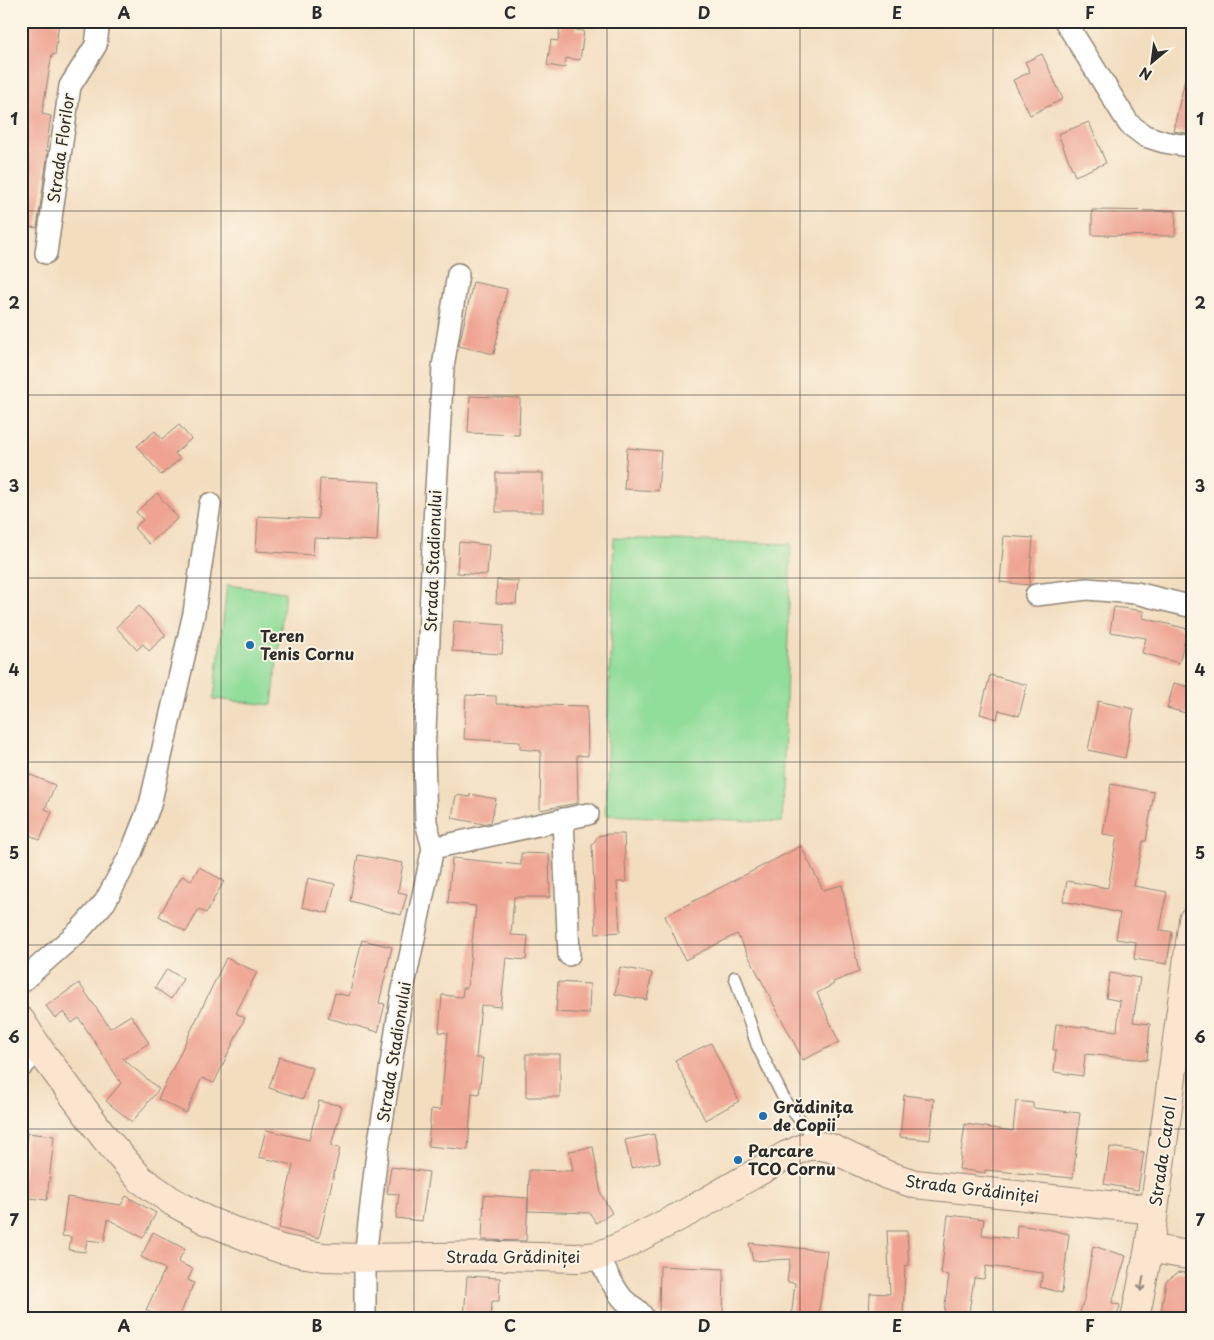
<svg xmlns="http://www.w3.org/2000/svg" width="1214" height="1340" font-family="'Playpen Sans',sans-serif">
	<rect width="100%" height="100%" fill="#fcf5e5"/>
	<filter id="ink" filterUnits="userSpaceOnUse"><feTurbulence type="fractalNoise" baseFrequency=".02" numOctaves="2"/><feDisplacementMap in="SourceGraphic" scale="10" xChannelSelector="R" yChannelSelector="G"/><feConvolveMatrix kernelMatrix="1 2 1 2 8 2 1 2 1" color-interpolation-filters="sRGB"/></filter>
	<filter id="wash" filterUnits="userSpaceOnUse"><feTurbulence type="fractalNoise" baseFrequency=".0096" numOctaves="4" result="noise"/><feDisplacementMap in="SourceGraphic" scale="20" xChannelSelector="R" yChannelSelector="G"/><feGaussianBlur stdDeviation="1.12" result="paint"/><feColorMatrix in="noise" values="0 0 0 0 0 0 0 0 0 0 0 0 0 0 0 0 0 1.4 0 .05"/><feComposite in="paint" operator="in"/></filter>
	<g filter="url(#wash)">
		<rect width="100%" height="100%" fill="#f3ddbf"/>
		<!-- green -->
		<g fill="#91dd9a" stroke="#5e8462">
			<polygon points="614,538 791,544 782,822 605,815"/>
			<polygon points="227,585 285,592 272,705 214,699"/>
		</g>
		<g id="blocks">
			<!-- building -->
			<g fill="#efa493">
				<polygon points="24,21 59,21 55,55 52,54 42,114 51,116 46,151 48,151 37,228 21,226 21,40"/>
				<polygon points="561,21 577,21 576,30 584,31 580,60 566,58 565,68 547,65 551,40 558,41"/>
				<polygon points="1042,54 1063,99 1030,115 1013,80 1030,72 1025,62"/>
				<polygon points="1186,76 1193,77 1193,134 1173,131"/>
				<polygon points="1089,122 1106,163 1075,176 1058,134"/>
				<polygon points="1092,210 1176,211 1175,236 1092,235"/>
				<polygon points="473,282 507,289 494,354 459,346"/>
				<polygon points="470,396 520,398 519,435 468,433"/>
				<polygon points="179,425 191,439 175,453 180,459 161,475 137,446 155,431 162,439"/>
				<polygon points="627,448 661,451 658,491 624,489"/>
				<rect x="496" y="473" width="47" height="39"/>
				<polygon points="320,479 380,482 377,541 314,538 313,555 256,551 258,516 318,519"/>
				<polygon points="157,493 178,518 149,544 134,528 143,520 136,512"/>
				<polygon points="1004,536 1033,538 1029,585 1000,582"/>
				<polygon points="459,542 489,545 487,575 457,573"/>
				<polygon points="497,580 518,581 516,604 496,603"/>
				<polygon points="139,606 166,635 149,651 143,644 137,650 116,627"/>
				<polygon points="1114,607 1144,611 1143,618 1188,629 1179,663 1142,653 1146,638 1110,632"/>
				<polygon points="454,621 504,625 502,654 452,651"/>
				<polygon points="990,675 1027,685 1019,716 999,710 997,719 980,714"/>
				<polygon points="1174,683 1193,688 1193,715 1167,708"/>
				<polygon points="466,695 496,696 496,704 587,706 588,756 577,755 578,803 540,810 541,751 520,749 520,742 464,739"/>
				<polygon points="1098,701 1134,709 1125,758 1088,750"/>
				<polygon points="21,771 55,785 45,809 52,812 40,840 21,831"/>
				<polygon points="1111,784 1154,792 1146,841 1143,841 1134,886 1167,892 1160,930 1172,932 1167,964 1134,959 1136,942 1116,939 1120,913 1063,901 1067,881 1108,888 1117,836 1103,834"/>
				<polygon points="470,794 496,799 491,822 483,824 452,818 456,795 470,797"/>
				<polygon points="608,834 624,834 626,882 617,882 620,932 596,934 592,845 598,836"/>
				<polygon points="801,846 823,890 842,885 859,972 833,982 834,984 817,993 839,1042 803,1060 737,934 685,960 665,916"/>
				<polygon points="521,853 549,854 550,897 514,897 511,935 528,936 526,960 506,958 501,1007 481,1005 476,1058 483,1058 479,1094 472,1093 468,1150 428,1146 431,1109 440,1110 448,1033 439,1032 442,995 462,997 463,988 467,988 476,906 448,903 452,858 521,865"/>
				<polygon points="358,855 403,863 398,892 407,894 401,915 350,901"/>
				<polygon points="199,867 224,881 206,913 199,909 186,932 159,916 182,876 191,881"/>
				<polygon points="308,878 335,884 328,913 302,907"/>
				<polygon points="362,940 392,947 379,1003 385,1004 378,1032 328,1018 335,993 349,996"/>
				<polygon points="226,958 257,972 236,1013 245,1018 214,1083 202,1078 186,1113 158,1099"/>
				<polygon points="620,967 652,973 647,1000 615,994"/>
				<polygon points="167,969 183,979 171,999 155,988"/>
				<polygon points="1110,973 1140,978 1133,1022 1150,1024 1147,1060 1085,1054 1083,1076 1054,1072 1056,1050 1053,1050 1056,1024 1117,1031 1120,1001 1106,998"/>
				<polygon points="558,982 590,984 589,1014 556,1012"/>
				<polygon points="79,983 110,1028 131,1015 149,1043 123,1059 159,1089 132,1122 106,1101 121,1083 79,1018 72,1023 64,1012 55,1018 46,1006"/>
				<polygon points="711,1043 739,1101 705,1120 675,1060"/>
				<rect x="526" y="1054" width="34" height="43"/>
				<polygon points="279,1057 313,1068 303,1099 269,1088"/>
				<polygon points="904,1095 934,1099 930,1140 900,1137"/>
				<polygon points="319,1101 342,1106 331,1146 340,1148 319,1238 279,1228 293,1165 259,1157 266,1130 309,1140"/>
				<polygon points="1016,1101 1033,1103 1033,1108 1080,1113 1073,1178 985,1170 985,1173 959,1169 965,1124 1013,1131"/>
				<polygon points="27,1133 54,1136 47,1200 21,1197"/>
				<polygon points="654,1134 660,1162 631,1168 625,1140"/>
				<polygon points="593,1147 601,1194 612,1213 596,1223 590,1213 528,1211 529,1170 573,1171 569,1151"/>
				<polygon points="1110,1147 1144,1152 1138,1190 1104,1184"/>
				<polygon points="391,1167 429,1172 422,1221 396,1218 399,1194 387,1193"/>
				<polygon points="484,1195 528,1198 526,1241 482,1240"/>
				<polygon points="126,1196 156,1213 143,1238 108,1219 104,1242 87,1240 85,1252 69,1250 71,1237 62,1236 67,1197 121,1205"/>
				<polygon points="948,1215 984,1219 982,1235 1016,1239 1017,1225 1047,1229 1069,1234 1062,1293 1040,1287 1043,1273 986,1266 984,1279 974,1278 968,1319 943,1319 949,1275 941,1274"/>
				<polygon points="887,1231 907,1231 909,1265 905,1266 903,1319 869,1319 870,1293 890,1294"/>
				<polygon points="153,1232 185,1249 178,1262 193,1269 188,1280 194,1283 178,1319 164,1319 146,1310 165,1269 141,1257"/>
				<polygon points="749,1243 827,1251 818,1319 791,1319 795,1283 787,1282 790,1259 753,1261"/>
				<polygon points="1093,1246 1126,1256 1112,1303 1120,1305 1116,1319 1078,1319 1084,1299"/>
				<polygon points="660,1266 724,1269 723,1319 699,1319 699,1315 659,1313"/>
				<polygon points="1179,1272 1193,1274 1193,1317 1161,1312 1166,1281"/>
				<polygon points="467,1276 500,1278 499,1301 492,1301 491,1319 464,1319"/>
			</g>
		</g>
	</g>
	<g filter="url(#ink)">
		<use href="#blocks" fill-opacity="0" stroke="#8f8475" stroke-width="1"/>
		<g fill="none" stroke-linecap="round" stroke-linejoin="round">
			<defs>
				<polyline id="lane" points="735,977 757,1045 786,1103 819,1143"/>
				<g id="street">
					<polyline points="1065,21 1129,124 1145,136 1164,142 1193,147"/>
					<polyline points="46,253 70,86 96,45 99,21"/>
					<polyline points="1036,595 1087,589 1136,593 1193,607"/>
					<polyline points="563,819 569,955"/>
					<polyline points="433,848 588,814"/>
					<polyline points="21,982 78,932 105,902 131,853 150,805 194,613 210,504"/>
					<polyline points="21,1067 39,1049"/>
					<path d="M598 1256C606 1271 613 1288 624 1300 632 1308 639 1308 644 1319"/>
					<polyline points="365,1319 365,1258 376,1161 401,999 433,848 426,822 424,754 434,523 443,367 458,274"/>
				</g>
				<g id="secondary">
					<polyline points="21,1021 39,1049 105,1138 140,1179 173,1202 206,1220 258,1241 281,1249 306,1254 324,1257 365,1258 501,1256 578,1258 598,1256 624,1245 688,1212 787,1155 808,1146 821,1146 831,1148 887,1175 915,1184 1154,1210"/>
					<polyline points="1149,1248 1193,1256"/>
					<polyline points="1135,1319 1149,1248 1193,920"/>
				</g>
			</defs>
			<!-- lane casing -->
			<use href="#lane" stroke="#8f8475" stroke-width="14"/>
			<!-- street casing -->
			<use href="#street" stroke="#8f8475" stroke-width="24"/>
			<!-- secondary casing -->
			<use href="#secondary" stroke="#8f8475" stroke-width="30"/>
			<!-- lane -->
			<use href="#lane" stroke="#fff" stroke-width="11"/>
			<!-- street -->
			<use href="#street" stroke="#fff" stroke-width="21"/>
			<!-- secondary -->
			<use href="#secondary" stroke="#fce5cf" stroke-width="28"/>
		</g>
		<!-- one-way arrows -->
		<defs><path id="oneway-shaft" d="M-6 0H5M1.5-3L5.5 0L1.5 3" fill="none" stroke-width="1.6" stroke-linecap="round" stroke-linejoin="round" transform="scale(1.25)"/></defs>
		<use stroke="#94887d" href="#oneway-shaft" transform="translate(1142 1284) rotate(101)"/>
	</g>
	<!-- grid -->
	<path fill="none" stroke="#2b2b2b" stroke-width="1" stroke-opacity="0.55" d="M221 21V1319M414 21V1319M607 21V1319M800 21V1319M993 21V1319M21 211H1193M21 395H1193M21 578H1193M21 762H1193M21 945H1193M21 1129H1193"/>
	<!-- markers -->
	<g fill="#1f6fb2" stroke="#fcf5e5" stroke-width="2">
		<circle cx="250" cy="645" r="5"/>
		<circle cx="763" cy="1116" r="5"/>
		<circle cx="738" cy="1160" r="5"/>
	</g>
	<g text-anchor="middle" stroke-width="4" stroke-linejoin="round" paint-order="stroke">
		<!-- street labels -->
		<g font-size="16" fill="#2b2b2b" stroke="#fcf5e5">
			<text transform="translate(61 148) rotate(-82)" y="6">Strada Florilor</text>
			<text transform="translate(433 561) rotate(-88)" y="6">Strada Stadionului</text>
			<text transform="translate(394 1052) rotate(-81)" y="6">Strada Stadionului</text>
			<text transform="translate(1163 1151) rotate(-82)" y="6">Strada Carol I</text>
			<text transform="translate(972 1189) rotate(7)" y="6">Strada Grădiniței</text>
			<text x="513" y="1263">Strada Grădiniței</text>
		</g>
		<!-- poi labels -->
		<g font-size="16" font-weight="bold" fill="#2b2b2b" stroke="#fcf5e5" text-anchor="start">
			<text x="260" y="642">Teren<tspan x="260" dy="18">Tenis Cornu</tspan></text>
			<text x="773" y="1113">Grădinița<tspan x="773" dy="18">de Copii</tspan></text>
			<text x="748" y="1157">Parcare<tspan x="748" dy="18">TCO Cornu</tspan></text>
		</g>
	</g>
	<!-- margin -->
	<rect width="1214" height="1340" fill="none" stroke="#fcf5e5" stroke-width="55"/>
	<!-- north arrow -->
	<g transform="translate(1152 62) rotate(209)" stroke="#fcf5e5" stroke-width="4" paint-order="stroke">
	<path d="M0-4L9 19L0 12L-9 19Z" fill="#2b2b2b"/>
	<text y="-8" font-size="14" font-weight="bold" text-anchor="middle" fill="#2b2b2b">N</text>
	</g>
	<rect x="28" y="28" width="1158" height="1284" fill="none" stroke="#2b2b2b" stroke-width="2"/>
	<g font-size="16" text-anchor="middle" font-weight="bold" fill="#2b2b2b">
		<text x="124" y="19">A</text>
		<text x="317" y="19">B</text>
		<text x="510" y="19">C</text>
		<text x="704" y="19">D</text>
		<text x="897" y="19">E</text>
		<text x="1090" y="19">F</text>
		<text x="14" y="125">1</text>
		<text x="1200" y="125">1</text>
		<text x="14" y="309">2</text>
		<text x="1200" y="309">2</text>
		<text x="14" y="492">3</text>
		<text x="1200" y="492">3</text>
		<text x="14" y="676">4</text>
		<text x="1200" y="676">4</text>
		<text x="14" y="859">5</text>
		<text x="1200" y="859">5</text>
		<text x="14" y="1043">6</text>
		<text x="1200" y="1043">6</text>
		<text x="14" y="1226">7</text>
		<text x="1200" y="1226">7</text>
		<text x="124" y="1332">A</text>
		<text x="317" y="1332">B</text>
		<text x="510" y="1332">C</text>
		<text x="704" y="1332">D</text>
		<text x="897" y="1332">E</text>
		<text x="1090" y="1332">F</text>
	</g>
</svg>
